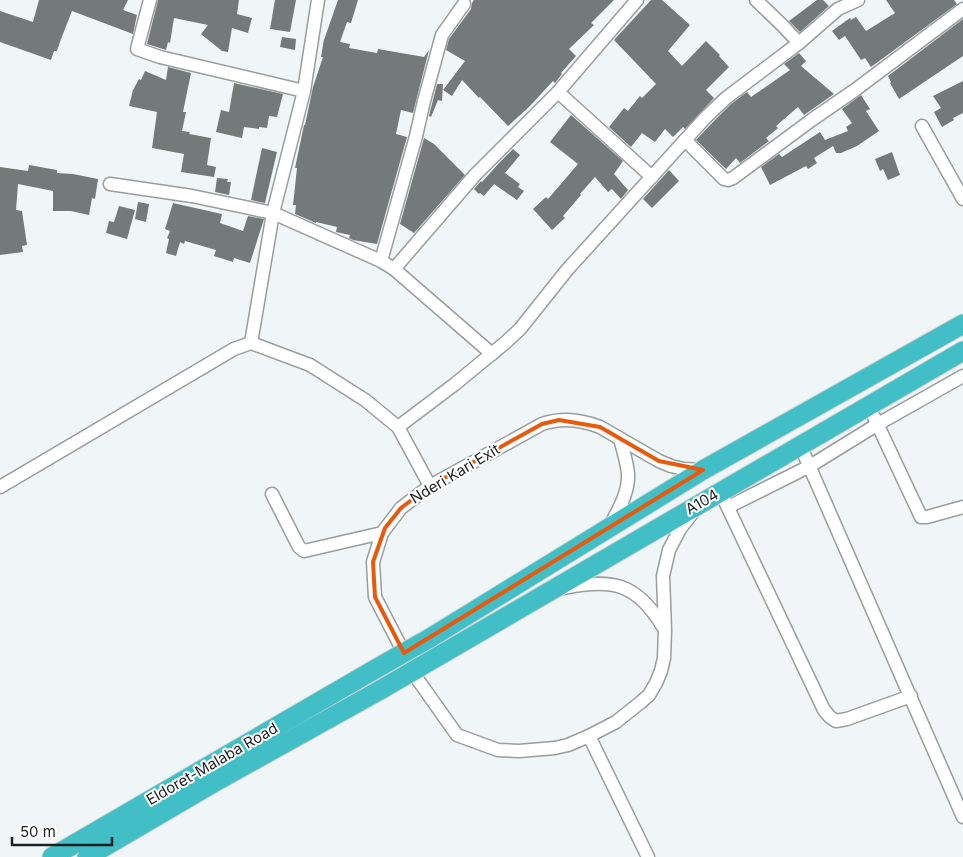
<svg xmlns="http://www.w3.org/2000/svg" width="963" height="857" font-family="Inter,sans-serif">
	<rect width="100%" height="100%" fill="#f0f6f7"/>
	<!-- building -->
	<g fill="#74797a">
		<polygon points="39,0 128,0 123,10 137,15 133,34 72,11 61,39 57,51 54,51 51,60 0,42 0,11 33,22"/>
		<polygon points="158,0 239,0 237,14 252,18 248,33 232,28 228,52 222,51 201,34 208,25 174,18 170,43 168,42 166,50 147,44"/>
		<polygon points="275,0 296,0 290,32 270,29"/>
		<polygon points="338,0 358,0 351,23 347,22 340,42 350,44 349,48 377,53 378,49 424,57 429,50 413,113 401,110 396,134 407,137 377,244 353,240 349,238 350,235 336,232 337,227 316,222 316,223 295,214 296,205 293,205 297,168 295,168 304,125 305,125 313,87 323,57 321,57 324,39 324,40"/>
		<polygon points="474,0 614,0 591,23 594,25 569,49 576,56 561,73 562,74 555,83 553,81 529,107 508,126 480,97 479,98 462,80 452,96 443,90 465,61 446,50 449,39 471,9 472,3"/>
		<polygon points="651,0 662,0 690,25 668,51 682,66 706,41 720,55 719,56 729,67 706,90 714,98 685,129 683,127 673,137 665,129 655,142 642,133 631,147 609,127 624,108 628,111 640,96 642,98 656,84 614,40"/>
		<polygon points="817,0 823,0 829,6 800,32 789,21"/>
		<polygon points="886,0 954,0 957,4 871,67 865,58 861,60 845,36 839,40 832,31 850,18 851,20 856,17 866,31 895,13"/>
		<polygon points="963,19 963,56 899,99 890,83 891,82 888,76"/>
		<polygon points="282,37 296,39 295,50 280,47"/>
		<polygon points="799,53 806,61 801,66 834,94 804,115 798,107 776,126 778,128 766,138 769,141 740,163 736,158 726,169 696,140 712,123 731,104 747,92 751,97 790,70 784,64"/>
		<polygon points="168,67 191,73 183,112 186,112 182,131 190,132 189,134 211,138 207,165 216,167 214,177 181,172 184,154 152,148 157,112 129,106 133,90 139,79 141,80 145,71 166,80"/>
		<polygon points="963,81 963,113 953,118 954,120 942,127 934,112 941,108 933,96"/>
		<polygon points="234,83 283,94 277,117 269,116 267,128 259,127 259,129 244,127 242,138 216,132 221,110 229,112"/>
		<polygon points="437,84 443,84 442,101 438,100 431,117 429,116"/>
		<polygon points="861,95 870,109 866,111 879,131 857,146 841,153 836,153 833,146 814,158 817,163 808,169 806,166 770,185 761,167 779,154 782,157 820,132 825,140 848,131 846,127 852,123 842,109"/>
		<polygon points="571,115 623,161 614,174 628,190 621,199 612,189 608,192 595,177 580,194 581,195 563,216 565,218 552,230 533,209 546,197 548,199 578,164 550,142"/>
		<polygon points="424,138 434,144 465,175 414,233 400,224"/>
		<polygon points="262,148 277,152 265,203 251,200"/>
		<polygon points="513,149 520,155 505,173 520,184 518,187 524,191 517,200 494,184 484,196 480,193 479,194 474,189 481,181 482,182 499,163"/>
		<polygon points="892,152 900,175 888,180 883,169 880,171 875,159"/>
		<polygon points="29,165 57,170 57,173 73,174 98,179 95,199 92,198 89,215 71,211 53,211 53,191 18,184 16,210 22,211 27,245 22,246 23,252 0,255 0,167 28,171"/>
		<polygon points="669,170 679,181 652,208 643,199"/>
		<polygon points="217,178 228,179 227,182 231,182 229,195 215,192"/>
		<polygon points="138,202 149,204 146,222 135,219"/>
		<polygon points="173,203 222,214 220,223 243,231 248,216 264,219 250,263 234,258 233,262 214,256 216,250 185,241 184,244 180,242 176,256 166,253 169,239 167,238 170,231 165,229"/>
		<polygon points="119,206 135,210 127,239 106,233 109,221 114,222"/>
	</g>
	<g fill="none" stroke-linecap="round" stroke-linejoin="round">
		<defs>
			<g id="minor">
				<polyline points="150,0 137,49 160,57 304,91"/>
				<polyline points="756,0 782,25 799,43"/>
				<polyline points="558,92 652,177"/>
				<polyline points="922,126 963,199"/>
				<polyline points="685,140 724,179 728,180 733,178 813,119 855,90 963,9"/>
				<polyline points="110,184 192,196 273,213 381,261 394,269 492,354"/>
				<polyline points="381,261 416,136 424,101 442,35 464,4"/>
				<polyline points="394,269 475,175 558,92 637,0"/>
				<polyline points="251,343 273,213 304,91 318,0"/>
				<polyline points="874,417 921,517 927,517 963,507"/>
				<polyline points="398,427 455,384 506,342 520,329 567,270 706,117 726,98 799,43 838,9 858,0"/>
				<polyline points="800,445 963,817"/>
				<polyline points="0,487 234,349 251,343 310,365 365,400 398,427 430,486"/>
				<polyline points="720,491 824,710 830,717 836,721 847,719 911,696"/>
				<polyline points="272,494 299,547 304,551 382,533"/>
				<polyline points="728,507 810,466 878,424 963,376"/>
				<path d="M694 511 680 529 669 550 663 576 665 630 664 658 661 671 656 683 649 695 641 702 616 722 589 736 568 745 555 748 519 751 498 750 457 735 418 680 375 597 373 562 382 533 401 508 430 486 542 424C562 417 580 419 600 427L659 461 671 466 684 469 703 470"/>
				<path d="M610 526C618 510 629 493 628 474 627 462 623 450 620 439"/>
				<path d="M564 588C612 578 637 583 663 627"/>
				<polyline points="589,736 648,857"/>
			</g>
			<g id="highway">
				<polyline points="430,638 703,470 963,324"/>
				<polyline points="442,654 963,351"/>
				<polyline points="52,857 372,671"/>
				<polyline points="87,857 215,782 382,689"/>
			</g>
		</defs>
		<!-- minor casing -->
		<use href="#minor" stroke="#989d9d" stroke-width="15"/>
		<!-- highway casing -->
		<use href="#highway" stroke="#d2d2d2" stroke-width="21"/>
		<!-- minor -->
		<use href="#minor" stroke="#fff" stroke-width="12"/>
		<!-- highway -->
		<use href="#highway" stroke="#42bfc6" stroke-width="19"/>
		<defs>
			<g id="highway-bridge">
				<polyline points="372,671 430,638"/>
				<polyline points="382,689 442,654"/>
			</g>
		</defs>
		<!-- highway-bridge casing -->
		<use href="#highway-bridge" stroke="#d2d2d2" stroke-width="21" stroke-linecap="butt"/>
		<!-- highway-bridge -->
		<use href="#highway-bridge" stroke="#42bfc6" stroke-width="19"/>
	</g>
	<!-- marked area -->
	<path fill="none" stroke="#e8590c" stroke-width="4" stroke-linejoin="round" d="M559 420 600 427 659 461 703 470 404 653 375 597 373 562 385 528 401 508 430 486 542 424Z"/>
	<g text-anchor="middle" stroke-width="4" stroke-linejoin="round" paint-order="stroke">
		<!-- street labels -->
		<g font-size="15" fill="#1e2020" stroke="#fff">
			<text transform="translate(455 474) rotate(-31)" y="5">Nderi Kari Exit</text>
			<text transform="translate(702 502) rotate(-30)" y="5">A104</text>
			<text transform="translate(212 764) rotate(-30)" y="5">Eldoret-Malaba Road</text>
		</g>
	</g>
	<!-- scale -->
	<path d="M12 837v8h100v-8" fill="none" stroke="#1e2020" stroke-width="2.5"/>
	<text x="20" y="837" font-size="15" fill="#1e2020" stroke="#ffffff" stroke-width="4" paint-order="stroke">50 m</text>
</svg>
